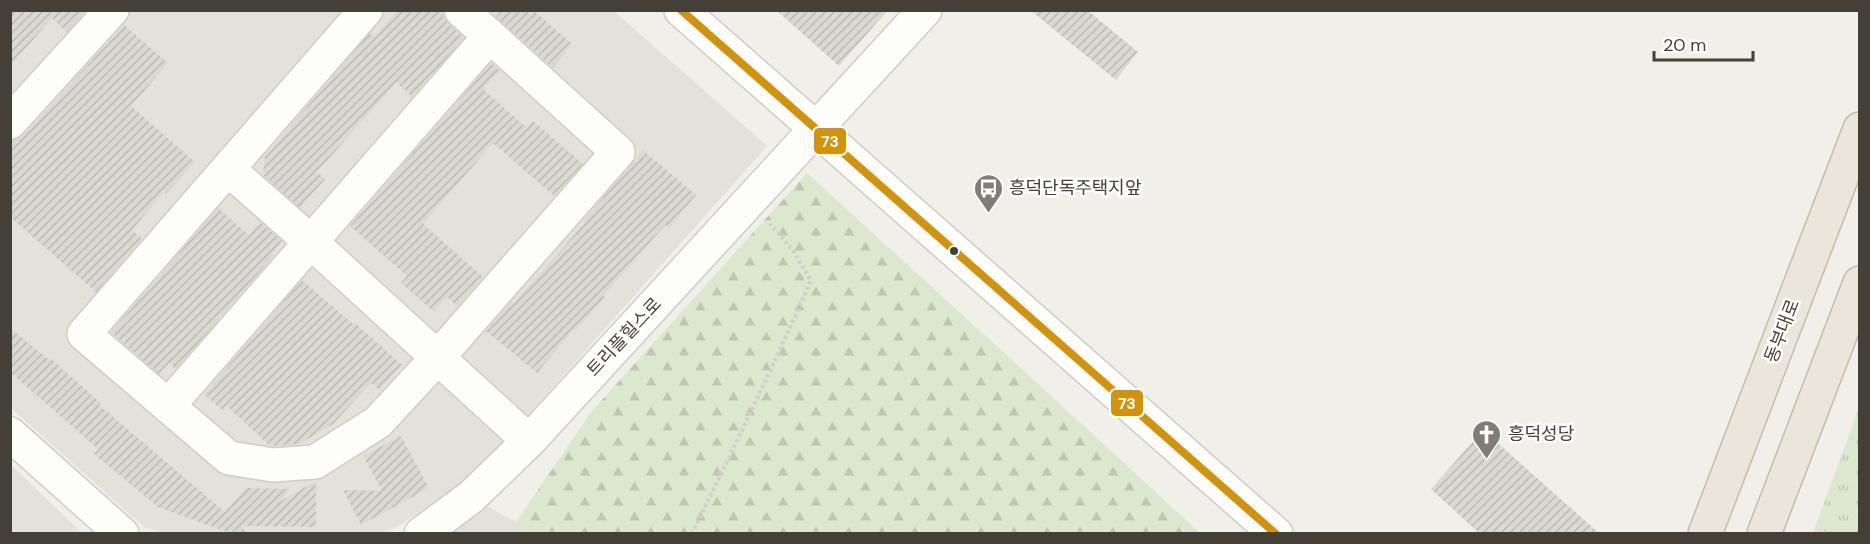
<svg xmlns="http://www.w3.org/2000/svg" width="1870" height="544" font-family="'DM Sans','Noto Sans KR',sans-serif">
	<defs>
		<pattern id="forest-firs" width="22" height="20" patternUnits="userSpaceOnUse" patternTransform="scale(1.5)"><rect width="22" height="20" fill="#dce8cd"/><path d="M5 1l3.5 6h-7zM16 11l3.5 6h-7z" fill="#bec8b1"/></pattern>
		<pattern id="park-tufts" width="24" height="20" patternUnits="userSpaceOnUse" patternTransform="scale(1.5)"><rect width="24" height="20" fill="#dce8cd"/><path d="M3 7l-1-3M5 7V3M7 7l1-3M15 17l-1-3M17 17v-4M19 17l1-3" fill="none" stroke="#bec8b1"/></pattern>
		<pattern id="building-hatch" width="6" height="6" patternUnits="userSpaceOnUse" patternTransform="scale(1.5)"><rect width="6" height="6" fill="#d9d8d3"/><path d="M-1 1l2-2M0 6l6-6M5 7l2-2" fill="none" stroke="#bcbab6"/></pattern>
	</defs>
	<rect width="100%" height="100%" fill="#f0efea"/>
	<!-- residential -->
	<g fill="#e3e1d9">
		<polygon points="10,11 614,11 767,146 516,429 461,485 397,527 381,534 161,533 144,527 11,408"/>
		<polygon points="11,465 82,533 11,533"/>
		<polygon points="471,497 516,522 526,533 421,534"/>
	</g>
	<!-- forest -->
	<polygon fill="url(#forest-firs)" points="807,173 1048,393 1200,533 526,533 516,522 592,411"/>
	<!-- park -->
	<polygon fill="url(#park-tufts)" points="1859,408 1859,533 1813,533"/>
	<!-- building -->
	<g fill="url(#building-hatch)">
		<polygon points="10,10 86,10 67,32 52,18 10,66"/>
		<polygon points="397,10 443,10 443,16 448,23 464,38 412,97 396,82 317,172 325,179 300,208 263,175 265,156 370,33 374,37"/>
		<polygon points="501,10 533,10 572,44 553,68 496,17"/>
		<polygon points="776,10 888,10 839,66"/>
		<polygon points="1030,10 1087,10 1138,52 1116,80"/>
		<polygon points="124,25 168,63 131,106 195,162 166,194 164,192 132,230 142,239 96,292 10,217 10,142 24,135"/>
		<polygon points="491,63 500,71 483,89 527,128 533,121 583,164 554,196 493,143 423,224 483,277 457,306 447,297 434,312 401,283 407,276 350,226"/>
		<polygon points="643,150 696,195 669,228 665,225 603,296 605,297 575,331 574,329 537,373 486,331 511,302 513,304 585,223 583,221 632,164"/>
		<polygon points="218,208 249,235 260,222 282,241 272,253 274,255 176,369 169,363 159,374 111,332"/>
		<polygon points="302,280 353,324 354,322 402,365 379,390 371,383 333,424 299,444 270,446 227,406 223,411 204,394"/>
		<polygon points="10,328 48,359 50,358 101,403 99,405 225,512 246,488 290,489 279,502 316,481 316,527 240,526 248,534 232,534 158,507 94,454 98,449 10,372"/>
		<polygon points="1483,430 1600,534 1480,534 1431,489"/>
		<polygon points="401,436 429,488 361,525 343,490 382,491 363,456"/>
	</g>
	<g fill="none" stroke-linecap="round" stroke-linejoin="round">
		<defs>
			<g id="minor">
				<polyline points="366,10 84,334 229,458 273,465 315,462 378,422 438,357 618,152 461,10"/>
				<polyline points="681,10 1276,534"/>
				<polyline points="10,122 112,10"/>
				<polyline points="228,169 311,242 529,441"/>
				<polyline points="168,406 490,36"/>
				<polyline points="10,434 122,534"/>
				<polyline points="421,534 471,497 529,441 925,10"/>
			</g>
			<g id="highway">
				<polyline points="1705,534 1860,129"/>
				<polyline points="1764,534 1860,283"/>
			</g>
		</defs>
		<!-- minor casing -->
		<use href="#minor" stroke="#cecdc8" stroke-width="36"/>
		<!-- highway casing -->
		<use href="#highway" stroke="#c5bca9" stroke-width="36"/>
		<!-- path -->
		<polyline stroke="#d1cecb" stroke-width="4" stroke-dasharray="3 3" stroke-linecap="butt" points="692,534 767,378 811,281 792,249 770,224"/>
		<!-- minor -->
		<use href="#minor" stroke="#fdfdfc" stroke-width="33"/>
		<!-- highway -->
		<use href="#highway" stroke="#eae6db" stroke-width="33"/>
		<defs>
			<polyline id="bus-1" points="681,10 1276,534"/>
		</defs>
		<!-- bus-1 casing -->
		<use href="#bus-1" stroke="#fff" stroke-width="12"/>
		<!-- bus-1 -->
		<use href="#bus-1" stroke="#d3920b" stroke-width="8"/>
	</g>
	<!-- icons -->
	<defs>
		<symbol id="bus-pin" viewBox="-11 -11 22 30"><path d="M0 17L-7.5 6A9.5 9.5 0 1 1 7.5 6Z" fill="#817d76" stroke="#fff"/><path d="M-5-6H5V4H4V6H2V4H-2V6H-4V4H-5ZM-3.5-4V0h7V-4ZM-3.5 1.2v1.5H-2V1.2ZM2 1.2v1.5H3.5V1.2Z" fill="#fff"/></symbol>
		<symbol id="church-pin" viewBox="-11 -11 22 30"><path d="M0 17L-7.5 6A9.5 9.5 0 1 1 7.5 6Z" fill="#817d76" stroke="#fff"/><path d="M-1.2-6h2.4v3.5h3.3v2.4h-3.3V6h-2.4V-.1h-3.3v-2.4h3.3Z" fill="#fff"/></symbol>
	</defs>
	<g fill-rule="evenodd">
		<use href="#bus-pin" x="972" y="172" width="33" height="45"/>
		<use href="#church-pin" x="1470" y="418" width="33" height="45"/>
	</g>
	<!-- markers -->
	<circle fill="#454037" stroke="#fff" stroke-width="2" cx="954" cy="251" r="5"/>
	<g text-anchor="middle" stroke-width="5" stroke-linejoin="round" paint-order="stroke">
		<!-- poi labels -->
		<g font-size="18" fill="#454037" stroke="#fff" text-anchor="start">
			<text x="1009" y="194">흥덕단독주택지앞</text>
			<text x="1508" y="440">흥덕성당</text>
		</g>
		<!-- street labels -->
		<g font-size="18" fill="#454037" stroke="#fff">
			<text transform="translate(1782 331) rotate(-69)" y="6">동부대로</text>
			<text transform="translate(624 337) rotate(-47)" y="6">트리플힐스로</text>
		</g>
	</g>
	<g stroke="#fff" stroke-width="2">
		<rect x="813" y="127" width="34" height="28" rx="6" fill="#d3920b"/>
		<rect x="1110" y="389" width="34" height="28" rx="6" fill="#d3920b"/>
	</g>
	<g font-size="16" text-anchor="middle" font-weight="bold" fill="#fff">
		<text x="830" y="147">73</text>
		<text x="1127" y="409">73</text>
	</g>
	<!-- border -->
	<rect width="1870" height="544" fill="none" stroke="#454037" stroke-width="24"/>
	<!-- scale -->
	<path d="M1654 51v9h99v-9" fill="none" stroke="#454037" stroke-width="3"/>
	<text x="1663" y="51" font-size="18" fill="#454037" stroke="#ffffff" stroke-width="4.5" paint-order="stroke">20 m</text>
</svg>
